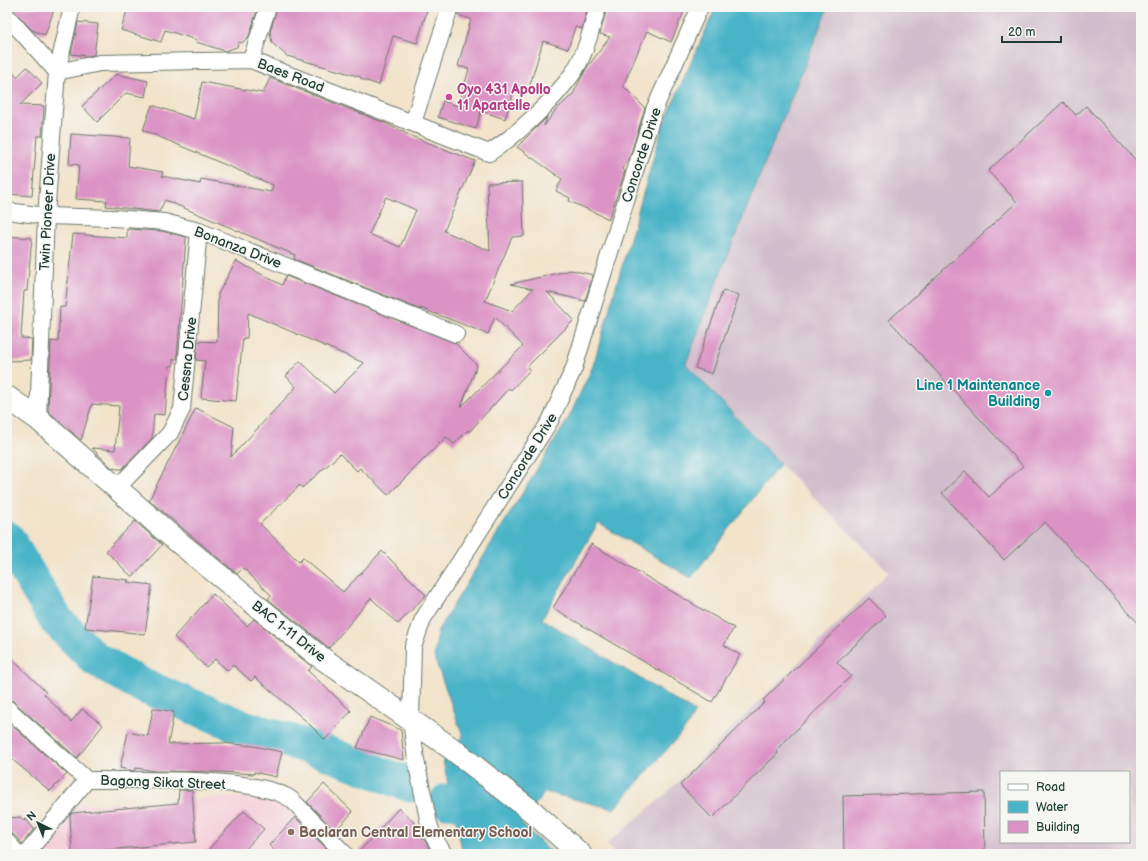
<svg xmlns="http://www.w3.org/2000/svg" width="1148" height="861" font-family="'Balsamiq Sans',sans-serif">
	<rect width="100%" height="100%" fill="#f6f6f2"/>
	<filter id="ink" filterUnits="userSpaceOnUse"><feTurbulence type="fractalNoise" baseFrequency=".025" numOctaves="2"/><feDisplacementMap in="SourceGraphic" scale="8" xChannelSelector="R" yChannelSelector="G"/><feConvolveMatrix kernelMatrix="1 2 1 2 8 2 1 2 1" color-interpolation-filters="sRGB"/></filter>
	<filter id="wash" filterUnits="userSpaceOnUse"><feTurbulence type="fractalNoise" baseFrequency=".012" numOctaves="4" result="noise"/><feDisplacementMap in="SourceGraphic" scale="16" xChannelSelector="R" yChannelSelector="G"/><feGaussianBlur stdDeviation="0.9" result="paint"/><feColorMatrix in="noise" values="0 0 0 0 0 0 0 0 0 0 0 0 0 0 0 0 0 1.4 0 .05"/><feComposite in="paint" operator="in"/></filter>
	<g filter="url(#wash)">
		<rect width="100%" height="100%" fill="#f2e3ca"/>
		<!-- built -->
		<polygon fill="#f5cfda" points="274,795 334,854 40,854 46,840 68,806"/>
		<!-- industrial -->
		<path fill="#d1bdcb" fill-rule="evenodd" d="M828 7H1141V854H614L607 844 667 793 889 572 780 464 686 364 716 284ZM1001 772H1129V842H1001Z"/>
		<!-- water -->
		<polygon fill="#4ab4c8" stroke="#34787e" points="716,7 828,7 716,284 686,364 780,464 691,578 598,523 542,619 695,712 686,728 614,809 545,792 521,823 553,854 463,854 443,761 463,736 434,657 438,630 568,419 593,366 663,125"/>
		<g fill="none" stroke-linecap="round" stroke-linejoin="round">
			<!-- river -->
			<g stroke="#4ab4c8" stroke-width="35">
				<polyline points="7,538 56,620 94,658 143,686 240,726 319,750 410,785"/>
				<polyline points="447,801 484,806"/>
			</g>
		</g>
		<g id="blocks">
			<!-- building -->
			<g fill="#db92c5" fill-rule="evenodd">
				<polygon points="55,7 45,35 32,30 11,8"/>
				<polygon points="128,7 258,7 249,36 242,43 239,42 237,47 225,51 196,42 197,40 165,30 161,42 121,30"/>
				<polygon points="277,7 428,7 417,43 393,36 379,85 361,79 361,77 287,56 272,43 270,32"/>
				<polygon points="459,7 588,7 582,29 575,27 568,49 543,41 529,88 516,85 505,119 481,111 476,129 438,117 443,101 458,106 469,69 458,66 471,19 457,15"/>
				<polygon points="607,7 686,7 671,42 647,31 623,86 645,108 631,153 623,169 625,171 609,219 569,201 570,198 556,191 562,179 517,147 547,117 544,126 555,111 573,94 586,69 610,37 600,34"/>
				<polygon points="78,22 98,24 94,55 88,56 71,54"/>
				<polygon points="7,66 17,77 27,67 42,83 20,105 44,106 42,136 37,136 32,196 7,194"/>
				<polygon points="116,74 148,81 145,97 126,93 97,122 82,106"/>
				<path d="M270 78 385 123 411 136 475 161 444 231 490 251 487 183 522 182 524 236 512 237 485 301 512 311 533 289 511 284 571 270 593 275 585 301 547 292 574 320 527 367 530 370 511 390 509 388 469 432 468 430 454 444 446 437 388 495 360 468 357 471 340 454 302 488 300 485 260 524 299 562 303 558 343 592 382 551 426 595 398 624 371 598 329 648 268 599 271 595 243 568 237 574 149 500 196 408 234 427 231 457 296 387 286 376 300 361 334 393 364 363 248 313 247 338H243L236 401 201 398 205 361 196 360 198 341 217 342 218 294 236 261 282 285 286 276 455 343 477 365 461 407 523 346 495 317 488 334 420 308 421 310 294 259 295 255 165 200 159 212 106 206 107 201 76 199 79 165 69 164 71 134 130 138 128 166 163 172 162 176 200 184 201 179 271 192 273 185 143 130 152 105 194 119 202 82 263 93ZM386 197 416 210 400 247 369 234Z"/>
				<polygon points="1063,102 1076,115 1086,106 1141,166 1141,626 1045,522 1004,560 942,493 965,471 989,497 1023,466 889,320 1017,202 988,171"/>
				<polygon points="127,229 162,231 186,237 177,359 173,359 173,366 169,366 165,415 154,414 152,438 122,469 118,469 112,468 92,448 115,450 119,406 92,404 81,440 48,411 51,341 58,342 60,307 65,307 73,234 127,238"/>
				<polygon points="7,236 32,238 27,291 24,291 21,338 32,339 31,360 7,361"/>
				<polygon points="723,290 739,295 712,374 695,368"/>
				<polygon points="135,521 162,545 132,577 106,551"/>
				<polygon points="591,544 734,628 724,645 740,655 712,702 553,608"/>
				<polygon points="93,576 129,580 127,582 152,585 145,634 85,628"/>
				<polygon points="213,594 247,626 254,619 312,667 308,671 351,711 325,740 306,721 255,677 251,681 233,665 228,671 215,659 206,667 174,637"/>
				<polygon points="869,598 886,616 837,662 851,676 776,750 778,753 712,818 680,785 765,702 763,700"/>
				<polygon points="7,654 46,692 44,694 71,722 82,709 103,725 77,758 13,701 7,699"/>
				<polygon points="153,708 174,712 168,744 223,743 254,746 282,752 276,777 254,772 254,774 220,772 155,771 136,768 134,771 120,768 128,732 148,736"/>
				<polygon points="370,717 401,730 404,760 357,748"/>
				<polygon points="7,721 67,774 50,791 7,755"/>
				<polygon points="324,784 353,812 335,831 307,802"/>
				<polygon points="179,790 192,790 196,842 72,853 70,816 72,813 178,803"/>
				<polygon points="984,792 985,854 844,854 843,796"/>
				<polygon points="399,808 420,828 417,834 425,841 433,854 357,854"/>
				<polygon points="244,811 264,829 241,854 204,854"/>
				<polygon points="20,817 24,821 26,819 34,829 22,844 14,835 7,833 7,818"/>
				<polygon points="295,817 332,854 278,854 269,845"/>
			</g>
		</g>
	</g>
	<g filter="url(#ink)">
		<use href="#blocks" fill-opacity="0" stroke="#697768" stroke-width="1"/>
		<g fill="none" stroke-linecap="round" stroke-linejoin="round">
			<defs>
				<g id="street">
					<path d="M7 16 57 72 100 63 251 60 489 153C517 135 554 100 573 73 586 54 591 29 598 7"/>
					<polyline points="251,60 268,7"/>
					<polyline points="413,123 450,7"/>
					<polyline points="7,211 46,216 114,218 164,222 199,231 456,334"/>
					<polyline points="38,419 46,216 57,72 72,7"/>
					<polyline points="117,488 170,433 182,409 199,231"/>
					<path d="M7 708 87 780C132 781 260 775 292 800L345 854"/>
					<polyline points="7,842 18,854"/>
					<polyline points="26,854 87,780"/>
					<polyline points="444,854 433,836 429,824 416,760 411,719 413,647 423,619 550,421 574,368 654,110 700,7"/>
				</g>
				<polyline id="secondary" points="7,397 38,419 171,536 316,654 451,748 533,812 580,854"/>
			</defs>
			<!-- street casing -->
			<use href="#street" stroke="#697768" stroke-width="18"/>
			<!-- secondary casing -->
			<use href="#secondary" stroke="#697768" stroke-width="24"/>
			<!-- street -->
			<use href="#street" stroke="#fff" stroke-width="16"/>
			<!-- secondary -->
			<use href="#secondary" stroke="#fff" stroke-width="22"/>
		</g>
	</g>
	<!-- markers -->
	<circle fill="#d1479c" stroke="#f6f6f2" stroke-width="1.5" cx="449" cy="97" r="4"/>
	<circle fill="#0f9aa8" stroke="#f6f6f2" stroke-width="1.5" cx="1048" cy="393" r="4"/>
	<circle fill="#8d6e63" stroke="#f6f6f2" stroke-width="1.5" cx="291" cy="832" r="4"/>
	<g text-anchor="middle" stroke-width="3" stroke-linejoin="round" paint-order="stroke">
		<!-- street labels -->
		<g font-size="14" fill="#1f3d34" stroke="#f6f6f2">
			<text transform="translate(291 75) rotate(21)" y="5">Baes Road</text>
			<text transform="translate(641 155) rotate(-72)" y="5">Concorde Drive</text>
			<text transform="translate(47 212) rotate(-87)" y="5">Twin Pioneer Drive</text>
			<text transform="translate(238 247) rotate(21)" y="5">Bonanza Drive</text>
			<text transform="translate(187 359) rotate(-84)" y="5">Cessna Drive</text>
			<text transform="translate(527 456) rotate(-58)" y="5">Concorde Drive</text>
			<text transform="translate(289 631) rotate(38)" y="5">BAC 1-11 Drive</text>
			<text transform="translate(163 782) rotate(2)" y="5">Bagong Sikat Street</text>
		</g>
		<!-- hotel labels -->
		<g font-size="14" font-weight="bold" fill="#b23c85" stroke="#f6f6f2" text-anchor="start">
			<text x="457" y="94">Oyo 431 Apollo<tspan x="457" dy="16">11 Apartelle</tspan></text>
		</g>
		<!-- culture labels -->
		<g font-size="14" font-weight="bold" fill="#0d838f" stroke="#f6f6f2" text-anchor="end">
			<text x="1040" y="390">Line 1 Maintenance<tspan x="1040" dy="16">Building</tspan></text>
		</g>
		<!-- education labels -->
		<g font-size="14" font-weight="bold" fill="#785e54" stroke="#f6f6f2" text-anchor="start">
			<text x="299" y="837">Baclaran Central Elementary School</text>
		</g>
	</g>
	<!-- margin -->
	<rect width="1148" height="861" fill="none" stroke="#f6f6f2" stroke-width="24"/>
	<!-- legend -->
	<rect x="1000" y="771" width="130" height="72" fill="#f6f6f2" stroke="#a0aca6"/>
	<rect x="1008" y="784" width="20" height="6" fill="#ffffff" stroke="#a0aca6"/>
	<text x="1036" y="791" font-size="12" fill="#1f3d34">Road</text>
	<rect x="1008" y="801" width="20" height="12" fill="#4ab4c8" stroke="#a0aca6"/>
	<text x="1036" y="811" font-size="12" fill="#1f3d34">Water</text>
	<rect x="1008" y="821" width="20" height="12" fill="#db92c5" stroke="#a0aca6"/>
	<text x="1036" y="831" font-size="12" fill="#1f3d34">Building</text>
	<!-- north arrow -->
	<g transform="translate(38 823) rotate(317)" stroke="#f6f6f2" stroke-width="3" paint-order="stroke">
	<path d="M0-3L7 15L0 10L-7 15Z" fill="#1f3d34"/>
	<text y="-6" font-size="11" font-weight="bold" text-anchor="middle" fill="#1f3d34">N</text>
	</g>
	<!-- scale -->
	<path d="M1002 36v6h59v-6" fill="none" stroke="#1f3d34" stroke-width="2"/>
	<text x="1008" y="36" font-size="12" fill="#1f3d34" stroke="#f6f6f2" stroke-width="3" paint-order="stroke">20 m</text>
</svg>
